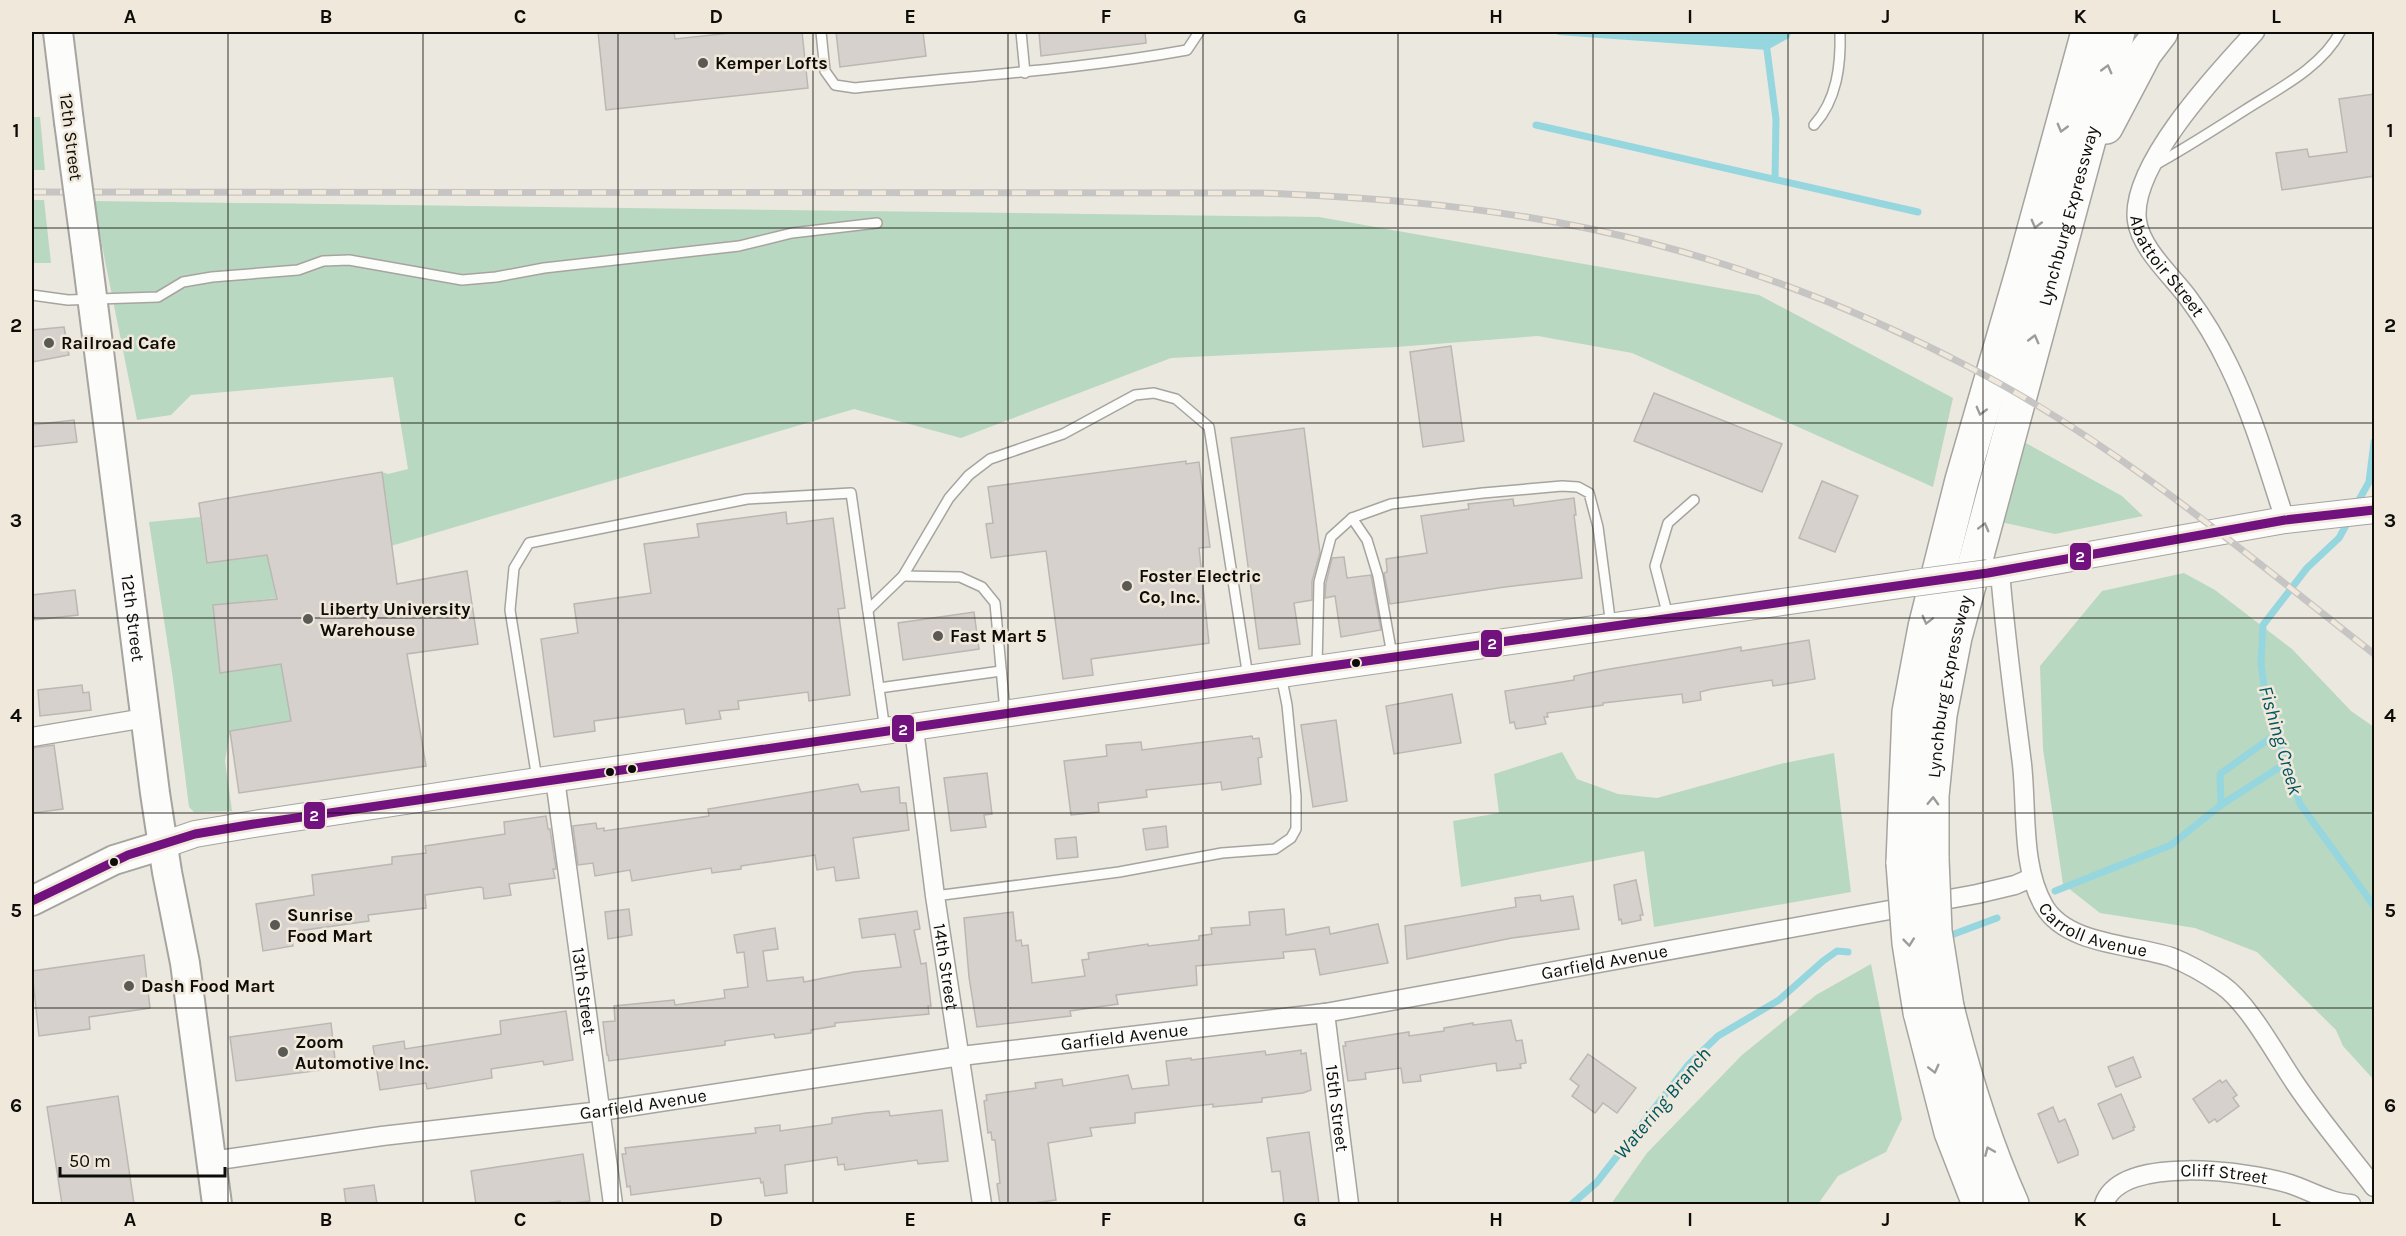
<svg xmlns="http://www.w3.org/2000/svg" width="2406" height="1236" font-family="Karla,sans-serif">
	<rect width="100%" height="100%" fill="#ebe8e0"/>
	<!-- green -->
	<g fill="#b8d8c1">
		<polygon points="32,117 40,117 45,170 32,170"/>
		<polygon points="32,200 44,200 51,263 32,263"/>
		<polygon points="93,201 1319,217 1759,295 1953,398 1933,487 1632,353 1538,336 1396,347 1171,358 961,438 854,409 391,546 382,472 388,474 408,469 393,377 191,395 171,415 137,420"/>
		<polygon points="2024,442 2122,496 2143,516 2055,534 1996,521"/>
		<polygon points="200,517 207,563 267,555 276,598 213,605 220,672 281,664 293,721 230,732 225,761 232,811 194,812 189,807 173,679 149,522"/>
		<polygon points="2184,573 2215,590 2292,649 2351,711 2374,727 2374,1080 2343,1046 2336,1030 2257,952 2195,928 2100,913 2063,884 2043,749 2040,666 2102,591"/>
		<polygon points="1562,752 1577,779 1618,794 1657,798 1780,764 1834,753 1851,892 1654,927 1644,851 1461,887 1453,821 1499,813 1494,774"/>
		<polygon points="1871,964 1902,1119 1886,1152 1838,1176 1818,1204 1611,1204 1647,1153 1742,1055 1816,995"/>
	</g>
	<!-- water -->
	<polygon fill="#96d6df" points="1555,32 1792,32 1789,38 1767,50 1558,35"/>
	<g fill="none" stroke-linecap="round" stroke-linejoin="round">
		<!-- stream -->
		<g stroke="#96d6df" stroke-width="7">
			<polyline points="1767,50 1776,119 1775,179"/>
			<polyline points="1536,125 1918,212"/>
			<polyline points="2355,507 2369,482 2374,442"/>
			<polyline points="2349,520 2339,538 2307,568 2263,625 2261,663 2266,702 2300,804 2374,906"/>
			<polyline points="2221,805 2220,774 2276,734"/>
			<polyline points="2055,891 2171,845 2221,805 2286,763"/>
			<polyline points="1946,937 1997,918"/>
			<polyline points="1572,1204 1597,1182 1689,1064 1718,1036 1779,1000 1823,961 1837,951 1848,952"/>
		</g>
	</g>
	<!-- building -->
	<g fill="#d6d1cc" stroke="#bbb7b2" stroke-width="1.5">
		<polygon points="598,32 674,32 675,39 740,32 802,32 808,88 606,110"/>
		<polygon points="836,32 923,32 926,56 840,67"/>
		<polygon points="1039,32 1145,32 1146,43 1041,56"/>
		<polygon points="2374,94 2374,176 2282,190 2276,153 2307,149 2309,157 2347,152 2339,99"/>
		<polygon points="64,327 69,355 32,362 32,330"/>
		<polygon points="1451,346 1464,441 1423,447 1410,352"/>
		<polygon points="1654,393 1782,444 1762,492 1634,441"/>
		<polygon points="74,420 77,442 32,447 32,425"/>
		<polygon points="1304,428 1320,553 1312,581 1312,600 1294,603 1300,644 1259,649 1231,438"/>
		<polygon points="1186,461 1186,464 1199,462 1210,547 1199,548 1209,643 1091,659 1093,675 1063,679 1046,551 991,558 986,524 993,523 988,487"/>
		<polygon points="382,472 397,584 467,571 478,644 407,654 426,766 239,793 230,731 291,721 281,664 220,673 213,605 277,599 267,555 207,563 199,503"/>
		<polygon points="1822,481 1858,496 1835,552 1799,538"/>
		<polygon points="1574,498 1576,515 1574,515 1582,578 1505,587 1390,604 1384,573 1387,572 1387,569 1386,559 1427,553 1421,516 1469,509 1468,504 1513,499 1514,506"/>
		<polygon points="786,512 787,524 833,518 845,608 838,609 850,695 809,701 808,692 738,701 739,709 719,711 721,719 686,724 684,709 594,721 595,731 554,737 541,639 578,633 574,604 651,593 644,544 699,537 697,524"/>
		<polygon points="1344,557 1347,578 1371,575 1381,630 1341,637 1335,596 1325,598 1326,583 1332,558"/>
		<polygon points="75,590 78,615 34,620 32,595"/>
		<polygon points="974,612 979,649 903,660 898,623"/>
		<polygon points="1809,640 1815,679 1773,686 1772,680 1712,689 1700,692 1701,700 1683,703 1682,694 1603,703 1603,705 1547,713 1548,717 1544,717 1546,724 1516,729 1514,722 1510,723 1505,691 1574,680 1574,676 1604,670 1713,652 1741,647 1741,651"/>
		<polygon points="82,685 83,693 89,692 91,710 40,716 38,690"/>
		<polygon points="1452,694 1461,743 1394,754 1386,706"/>
		<polygon points="1336,720 1347,801 1313,807 1301,725"/>
		<polygon points="1252,736 1253,739 1259,738 1262,757 1258,758 1261,784 1222,790 1221,782 1146,790 1147,797 1098,803 1099,812 1071,815 1064,761 1107,756 1106,745 1141,742 1142,750"/>
		<polygon points="54,745 63,809 33,813 32,748"/>
		<polygon points="987,773 992,814 984,815 986,827 951,831 944,778"/>
		<polygon points="858,784 861,792 899,787 900,803 906,803 909,830 853,838 859,878 836,881 834,867 817,870 815,855 741,866 741,869 712,873 711,868 632,881 630,870 595,876 593,863 578,865 573,826 596,823 597,829 604,828 604,831 709,816 708,809"/>
		<polygon points="546,816 548,829 550,829 556,869 553,869 555,878 509,884 511,895 484,899 483,888 480,887 425,895 426,908 368,915 369,921 291,932 293,946 263,951 256,904 314,895 312,875 392,864 392,857 426,853 425,846 505,834 504,822"/>
		<polygon points="1166,826 1168,847 1146,850 1143,829"/>
		<polygon points="1076,837 1078,857 1057,859 1055,839"/>
		<polygon points="1636,880 1643,915 1640,915 1641,920 1622,924 1621,919 1619,920 1614,885"/>
		<polygon points="1540,895 1541,901 1573,896 1579,929 1512,938 1407,959 1405,926 1516,907 1515,898"/>
		<polygon points="629,909 632,935 608,939 605,912"/>
		<polygon points="1284,909 1286,935 1329,927 1330,934 1378,924 1388,963 1320,975 1315,949 1283,952 1284,958 1196,966 1197,985 1116,995 1118,1004 1070,1011 1071,1016 977,1027 969,977 964,918 1013,912 1016,941 1021,940 1022,946 1028,945 1032,983 1085,976 1082,960 1089,959 1088,953 1148,944 1148,946 1199,940 1199,936 1212,934 1211,928 1250,925 1249,912"/>
		<polygon points="917,911 920,929 914,930 921,964 926,963 931,1006 928,1006 929,1014 835,1023 835,1026 811,1030 811,1033 775,1038 774,1034 725,1041 725,1045 609,1061 608,1055 607,1055 603,1022 615,1021 614,1006 674,1000 675,1005 725,998 724,990 748,987 744,952 737,953 734,935 775,928 778,949 763,951 767,981 803,977 804,982 854,972 901,967 895,934 862,938 859,919"/>
		<polygon points="144,955 150,1008 89,1017 90,1029 39,1036 32,971"/>
		<polygon points="566,1011 573,1060 544,1065 543,1061 491,1069 492,1078 427,1089 426,1083 380,1090 373,1046 404,1041 405,1049 501,1034 500,1021"/>
		<polygon points="1511,1020 1516,1041 1522,1040 1526,1063 1520,1064 1521,1068 1497,1071 1496,1063 1420,1075 1421,1081 1403,1083 1401,1068 1365,1073 1366,1079 1348,1081 1343,1046 1346,1046 1345,1042 1409,1032 1409,1036 1444,1031 1444,1028 1473,1023 1473,1025"/>
		<polygon points="331,1023 336,1068 236,1081 230,1037"/>
		<polygon points="1301,1050 1301,1054 1306,1053 1311,1090 1303,1093 1262,1098 1262,1102 1213,1107 1213,1104 1135,1113 1135,1123 1090,1128 1092,1136 1048,1143 1056,1200 1026,1204 1000,1204 997,1184 1000,1183 995,1140 992,1140 991,1132 988,1133 984,1101 987,1100 986,1095 1036,1088 1035,1083 1062,1079 1063,1086 1128,1075 1132,1089 1169,1085 1166,1061 1191,1058 1191,1060 1265,1051 1266,1055"/>
		<polygon points="1588,1054 1636,1088 1617,1113 1603,1103 1595,1113 1572,1096 1579,1086 1570,1079"/>
		<polygon points="2133,1057 2141,1077 2116,1087 2108,1067"/>
		<polygon points="2220,1080 2222,1083 2226,1080 2237,1095 2233,1098 2239,1106 2217,1122 2215,1119 2209,1123 2193,1099"/>
		<polygon points="2121,1094 2135,1127 2133,1127 2134,1130 2113,1139 2098,1104"/>
		<polygon points="118,1096 134,1204 62,1204 47,1107"/>
		<polygon points="2053,1107 2059,1122 2065,1119 2078,1151 2078,1155 2058,1163 2038,1114"/>
		<polygon points="942,1110 948,1161 918,1164 917,1160 845,1170 844,1164 838,1165 837,1157 785,1165 787,1193 765,1196 763,1182 761,1183 760,1178 631,1195 630,1186 627,1187 622,1154 626,1154 625,1148 756,1133 755,1128 780,1125 780,1131 830,1124 832,1123 832,1118 866,1113 889,1111 890,1116"/>
		<polygon points="1309,1132 1319,1204 1284,1204 1280,1171 1272,1172 1267,1138"/>
		<polygon points="583,1154 590,1201 564,1204 561,1204 560,1201 538,1204 476,1204 471,1171"/>
		<polygon points="374,1185 377,1204 346,1204 344,1189"/>
	</g>
	<g fill="none" stroke-linecap="round" stroke-linejoin="round">
		<defs>
			<g id="service">
				<path d="M821 32 825 71 835 85 855 88C966 76 1077 70 1187 50L1199 32"/>
				<polyline points="1021,32 1025,73"/>
				<path d="M1814 125C1837 100 1841 65 1840 32"/>
				<path d="M2155 165C2186 148 2215 129 2245 110 2278 89 2322 67 2340 32"/>
				<polyline points="32,295 68,300 158,297 183,282 212,277 298,270 323,261 349,260 462,280 496,277 544,268 739,246 792,233 877,223"/>
				<polyline points="1352,518 1367,540 1378,576 1392,655"/>
				<polyline points="903,576 960,577 982,587 995,603 1005,711"/>
				<polyline points="868,610 903,576 949,498 969,475 990,459 1063,434 1135,395 1154,393 1176,399 1209,427 1248,677"/>
				<polyline points="1668,616 1655,566 1668,523 1694,500"/>
				<polyline points="1317,666 1319,582 1331,537 1352,518 1391,504 1483,493 1562,486 1578,487 1589,493 1598,527 1611,626"/>
				<polyline points="879,688 1001,671"/>
				<polyline points="537,779 510,610 514,568 529,543 747,499 851,493 885,730"/>
				<polyline points="935,896 1119,872 1222,853 1275,849 1291,838 1296,829 1296,796 1287,705 1281,675"/>
			</g>
			<g id="minor">
				<path id="s1" d="M2255 32C2220 70 2129 166 2137 221 2141 249 2172 276 2189 299 2204 319 2218 343 2229 366 2253 415 2268 468 2285 520"/>
				<path id="s2" d="M2000 571C2005 636 2014 700 2022 764 2027 809 2021 867 2044 906 2067 945 2131 944 2171 957 2189 964 2206 974 2222 985 2249 1004 2276 1055 2295 1083 2319 1119 2348 1153 2374 1187"/>
				<path id="s3" d="M914 729 935 896 982 1204"/>
				<polyline points="32,737 145,718"/>
				<path id="s4" d="M555 779 613 1204"/>
				<path id="s5" d="M1325 1013 1349 1204"/>
				<path id="s6" d="M212 1161 382 1136 601 1111 961 1056 1325 1013 1977 894 2015 885 2031 878"/>
				<path id="s7" d="M2104 1204C2121 1153 2251 1172 2290 1184 2311 1191 2330 1203 2351 1204"/>
			</g>
			<g id="secondary">
				<polyline points="1988,573 2285,520 2374,510"/>
				<polyline points="163,845 195,834 254,824 537,781 1914,583"/>
			</g>
			<g id="primary">
				<polyline points="58,32 69,122"/>
				<path id="s8" d="M86 249 155 793 167 872 185 963 217 1204"/>
				<polyline points="32,901 114,860 163,845"/>
			</g>
			<g id="motorway">
				<polyline points="2106,127 2145,53 2161,32"/>
				<path id="s9" d="M1932 859V796L1940 715 1955 637 2118 32"/>
				<polyline points="1903,863 1909,712 1925,627 1962,480 2024,266 2088,32"/>
				<path d="M1947 1007C1964 1076 1983 1139 2012 1204"/>
				<polyline points="1920,1012 1951,1132 1979,1204"/>
			</g>
		</defs>
		<!-- service casing -->
		<use href="#service" stroke="#a7a49f" stroke-width="12"/>
		<!-- minor casing -->
		<use href="#minor" stroke="#a7a49f" stroke-width="21"/>
		<!-- secondary casing -->
		<use href="#secondary" stroke="#a7a49f" stroke-width="28"/>
		<!-- primary casing -->
		<use href="#primary" stroke="#a7a49f" stroke-width="32"/>
		<!-- motorway casing -->
		<use href="#motorway" stroke="#a7a49f" stroke-width="36"/>
		<!-- service -->
		<use href="#service" stroke="#fcfcfa" stroke-width="9"/>
		<!-- minor -->
		<use href="#minor" stroke="#fcfcfa" stroke-width="18"/>
		<!-- secondary -->
		<use href="#secondary" stroke="#fcfcfa" stroke-width="26"/>
		<!-- primary -->
		<use href="#primary" stroke="#fcfcfa" stroke-width="28"/>
		<!-- motorway -->
		<use href="#motorway" stroke="#fcfcfa" stroke-width="33"/>
		<defs>
			<path id="rail" d="M32 192 1262 193C1394 198 1526 210 1654 244 1764 273 1870 315 1971 368 2117 444 2245 553 2374 654"/>
		</defs>
		<!-- rail casing -->
		<use href="#rail" stroke="#c6c5c3" stroke-width="7"/>
		<!-- rail -->
		<use href="#rail" stroke="#f0e9db" stroke-width="4.5" stroke-dasharray="14" stroke-linecap="butt"/>
		<defs>
			<polyline id="secondary-bridge" points="1914,583 1988,573"/>
			<polyline id="primary-bridge" points="69,122 86,249"/>
			<g id="motorway-bridge">
				<polyline points="1932,859 1935,931 1947,1007"/>
				<polyline points="1903,863 1909,943 1920,1012"/>
			</g>
		</defs>
		<!-- secondary-bridge casing -->
		<use href="#secondary-bridge" stroke="#a7a49f" stroke-width="28" stroke-linecap="butt"/>
		<!-- primary-bridge casing -->
		<use href="#primary-bridge" stroke="#a7a49f" stroke-width="32" stroke-linecap="butt"/>
		<!-- motorway-bridge casing -->
		<use href="#motorway-bridge" stroke="#a7a49f" stroke-width="36" stroke-linecap="butt"/>
		<!-- secondary-bridge -->
		<use href="#secondary-bridge" stroke="#fcfcfa" stroke-width="26"/>
		<!-- primary-bridge -->
		<use href="#primary-bridge" stroke="#fcfcfa" stroke-width="28"/>
		<!-- motorway-bridge -->
		<use href="#motorway-bridge" stroke="#fcfcfa" stroke-width="33"/>
		<defs>
			<polyline id="bus-1" points="32,901 128,855 195,834 254,824 1317,668 1988,573 2285,520 2374,510"/>
		</defs>
		<!-- bus-1 casing -->
		<use href="#bus-1" stroke="#f0e9db" stroke-width="14"/>
		<!-- bus-1 -->
		<use href="#bus-1" stroke="#72127e" stroke-width="9"/>
	</g>
	<!-- one-way arrows -->
	<defs><path id="oneway-chevron" d="M-2-3.5L2.5 0L-2 3.5" fill="none" stroke-width="1.6" stroke-linecap="round" stroke-linejoin="round" transform="scale(1.5)"/></defs>
	<g stroke="#9d9c99">
		<use href="#oneway-chevron" transform="translate(2107 69) rotate(-75)"/>
		<use href="#oneway-chevron" transform="translate(2062 128) rotate(105)"/>
		<use href="#oneway-chevron" transform="translate(2036 224) rotate(105)"/>
		<use href="#oneway-chevron" transform="translate(2034 339) rotate(-75)"/>
		<use href="#oneway-chevron" transform="translate(1981 411) rotate(105)"/>
		<use href="#oneway-chevron" transform="translate(1984 527) rotate(-75)"/>
		<use href="#oneway-chevron" transform="translate(1927 620) rotate(104)"/>
		<use href="#oneway-chevron" transform="translate(1933 801) rotate(-88)"/>
		<use href="#oneway-chevron" transform="translate(1909 942) rotate(84)"/>
		<use href="#oneway-chevron" transform="translate(1934 1069) rotate(76)"/>
		<use href="#oneway-chevron" transform="translate(1989 1151) rotate(-113)"/>
	</g>
	<!-- grid -->
	<path fill="none" stroke="#0e0c08" stroke-width="1.5" stroke-opacity="0.55" d="M228 32V1204M423 32V1204M618 32V1204M813 32V1204M1008 32V1204M1203 32V1204M1398 32V1204M1593 32V1204M1788 32V1204M1983 32V1204M2178 32V1204M32 228H2374M32 423H2374M32 618H2374M32 813H2374M32 1008H2374"/>
	<!-- markers -->
	<g fill="#5b5954" stroke="#f0e9db" stroke-width="2">
		<circle cx="703" cy="63" r="6"/>
		<circle cx="49" cy="343" r="6"/>
		<circle cx="1127" cy="586" r="6"/>
		<circle cx="308" cy="619" r="6"/>
		<circle cx="938" cy="636" r="6"/>
		<circle cx="275" cy="925" r="6"/>
		<circle cx="129" cy="986" r="6"/>
		<circle cx="283" cy="1052" r="6"/>
	</g>
	<g fill="#0e0c08" stroke="#f0e9db" stroke-width="2">
		<circle cx="1356" cy="663" r="5"/>
		<circle cx="632" cy="769" r="5"/>
		<circle cx="610" cy="772" r="5"/>
		<circle cx="114" cy="862" r="5"/>
	</g>
	<g text-anchor="middle" stroke-width="5" stroke-linejoin="round" paint-order="stroke">
		<!-- poi labels -->
		<g font-size="18" font-weight="bold" fill="#0e0c08" stroke="#f0e9db" text-anchor="start">
			<text x="715" y="69">Kemper Lofts</text>
			<text x="61" y="349">Railroad Cafe</text>
			<text x="1139" y="582">Foster Electric<tspan x="1139" dy="21">Co, Inc.</tspan></text>
			<text x="320" y="615">Liberty University<tspan x="320" dy="21">Warehouse</tspan></text>
			<text x="950" y="642">Fast Mart 5</text>
			<text x="287" y="921">Sunrise<tspan x="287" dy="21">Food Mart</tspan></text>
			<text x="141" y="992">Dash Food Mart</text>
			<text x="295" y="1048">Zoom<tspan x="295" dy="21">Automotive Inc.</tspan></text>
		</g>
		<!-- street labels -->
		<g font-size="18" fill="#0e0c08" stroke="#f0e9db">
			<text transform="translate(71 137) rotate(83)" y="6">12th Street</text>
			<text dy="6" stroke="none"><textPath href="#s9" startOffset="660">Lynchburg Expressway</textPath></text>
			<text dy="6" stroke="none"><textPath href="#s1" startOffset="282">Abattoir Street</textPath></text>
			<text dy="6" stroke="none"><textPath href="#s8" startOffset="372">12th Street</textPath></text>
			<text dy="6" stroke="none"><textPath href="#s9" startOffset="174">Lynchburg Expressway</textPath></text>
			<text dy="6" stroke="none"><textPath href="#s2" startOffset="396">Carroll Avenue</textPath></text>
			<text dy="6" stroke="none"><textPath href="#s6" startOffset="1407">Garfield Avenue</textPath></text>
			<text dy="6" stroke="none"><textPath href="#s3" startOffset="240">14th Street</textPath></text>
			<text dy="6" stroke="none"><textPath href="#s4" startOffset="214">13th Street</textPath></text>
			<text dy="6" stroke="none"><textPath href="#s6" startOffset="921">Garfield Avenue</textPath></text>
			<text dy="6" stroke="none"><textPath href="#s6" startOffset="435">Garfield Avenue</textPath></text>
			<text dy="6" stroke="none"><textPath href="#s5" startOffset="96">15th Street</textPath></text>
			<text dy="6" stroke="none"><textPath href="#s7" startOffset="132">Cliff Street</textPath></text>
		</g>
		<!-- water labels -->
		<g font-size="20" font-style="italic" fill="#005661" stroke="#f0e9db">
			<text transform="translate(2281 740) rotate(74)" y="7">Fishing Creek</text>
			<text transform="translate(1662 1103) rotate(-50)" y="7">Watering Branch</text>
		</g>
	</g>
	<g stroke="#f0e9db" stroke-width="2">
		<rect x="2069" y="542" width="23" height="29" rx="6" fill="#72127e"/>
		<rect x="1480" y="629" width="23" height="29" rx="6" fill="#72127e"/>
		<rect x="891" y="714" width="24" height="29" rx="6" fill="#72127e"/>
		<rect x="303" y="801" width="23" height="29" rx="6" fill="#72127e"/>
	</g>
	<g font-size="16" text-anchor="middle" font-weight="bold" fill="#fff">
		<text x="2080" y="562">2</text>
		<text x="1492" y="649">2</text>
		<text x="903" y="735">2</text>
		<text x="314" y="821">2</text>
	</g>
	<!-- border -->
	<rect width="2406" height="1236" fill="none" stroke="#f0e9db" stroke-width="66"/>
	<!-- scale -->
	<path d="M60 1167v9h165v-9" fill="none" stroke="#0e0c08" stroke-width="3"/>
	<text x="69" y="1167" font-size="18" fill="#0e0c08" stroke="#f0e9db" stroke-width="4.5" paint-order="stroke">50 m</text>
	<rect x="33" y="33" width="2340" height="1170" fill="none" stroke="#0e0c08" stroke-width="2"/>
	<g font-size="20" text-anchor="middle" font-weight="bold" fill="#0e0c08">
		<text x="130" y="23">A</text>
		<text x="326" y="23">B</text>
		<text x="520" y="23">C</text>
		<text x="716" y="23">D</text>
		<text x="910" y="23">E</text>
		<text x="1106" y="23">F</text>
		<text x="1300" y="23">G</text>
		<text x="1496" y="23">H</text>
		<text x="1690" y="23">I</text>
		<text x="1886" y="23">J</text>
		<text x="2080" y="23">K</text>
		<text x="2276" y="23">L</text>
		<text x="16" y="137">1</text>
		<text x="2390" y="137">1</text>
		<text x="16" y="332">2</text>
		<text x="2390" y="332">2</text>
		<text x="16" y="527">3</text>
		<text x="2390" y="527">3</text>
		<text x="16" y="722">4</text>
		<text x="2390" y="722">4</text>
		<text x="16" y="917">5</text>
		<text x="2390" y="917">5</text>
		<text x="16" y="1112">6</text>
		<text x="2390" y="1112">6</text>
		<text x="130" y="1226">A</text>
		<text x="326" y="1226">B</text>
		<text x="520" y="1226">C</text>
		<text x="716" y="1226">D</text>
		<text x="910" y="1226">E</text>
		<text x="1106" y="1226">F</text>
		<text x="1300" y="1226">G</text>
		<text x="1496" y="1226">H</text>
		<text x="1690" y="1226">I</text>
		<text x="1886" y="1226">J</text>
		<text x="2080" y="1226">K</text>
		<text x="2276" y="1226">L</text>
	</g>
</svg>
